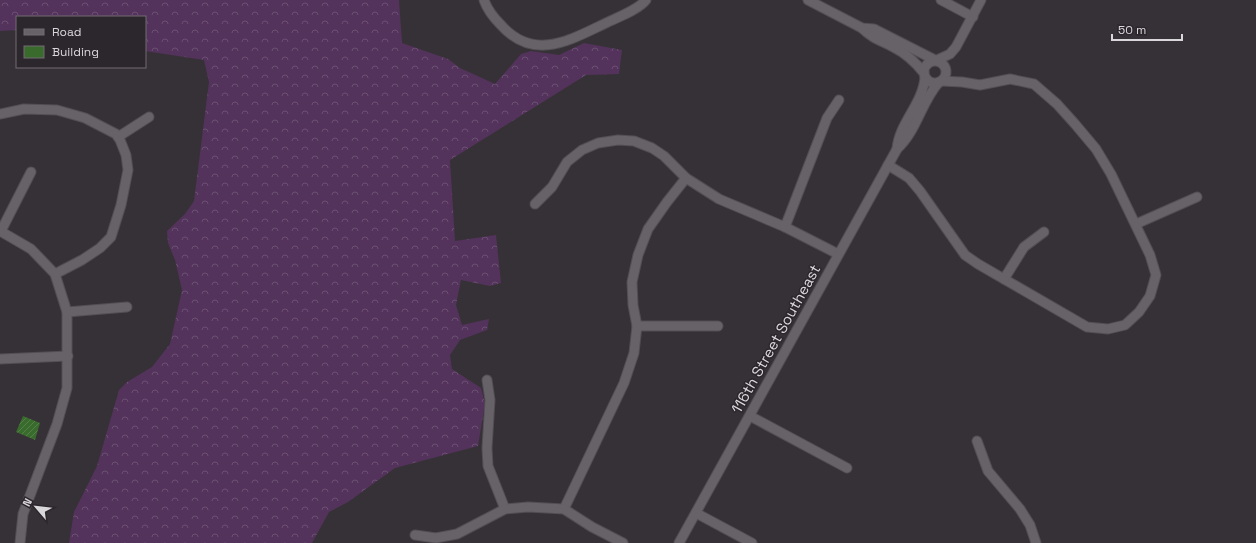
<svg xmlns="http://www.w3.org/2000/svg" width="1256" height="543" font-family="'Space Grotesk',sans-serif">
	<defs>
		<pattern id="forest-crowns" width="20" height="18" patternUnits="userSpaceOnUse"><rect width="20" height="18" fill="#53325b"/><path d="M2 6a3 3 0 1 1 6 0M12 15a3 3 0 1 1 6 0" fill="none" stroke="#6b4f72"/></pattern>
		<pattern id="building-hatch" width="6" height="6" patternUnits="userSpaceOnUse"><rect width="6" height="6" fill="#396b2c"/><path d="M-1 1l2-2M0 6l6-6M5 7l2-2" fill="none" stroke="#557f4a"/></pattern>
	</defs>
	<rect width="100%" height="100%" fill="#363137"/>
	<!-- forest -->
	<polygon fill="url(#forest-crowns)" points="0,0 399,0 402,43 448,59 460,68 495,84 521,54 531,51 559,55 584,43 622,50 619,74 586,75 450,160 455,241 496,235 501,283 490,286 461,280 456,305 462,325 489,319 487,330 460,340 450,355 452,369 481,388 485,403 478,446 395,468 348,502 329,512 312,543 69,543 74,512 97,466 119,390 127,382 152,367 170,344 182,290 175,260 168,243 167,231 185,214 194,201 209,82 204,60 145,51 145,17 17,17 17,30 0,31"/>
	<!-- building -->
	<polygon fill="url(#building-hatch)" points="23,416 40,423 35,440 16,432"/>
	<g fill="none" stroke-linecap="round" stroke-linejoin="round">
		<defs>
			<g id="minor">
				<path d="M484 0C487 9 494 18 501 25 534 62 570 40 606 23 618 17 638 10 646 0"/>
				<polyline points="808,0 862,28 874,29 935,60"/>
				<polyline points="941,0 973,17"/>
				<path d="M862 28C874 40 881 40 895 48 907 54 916 63 924 73"/>
				<polyline points="937,60 950,54 956,47 981,0"/>
				<circle cx="935" cy="72" r="11"/>
				<polyline points="0,114 24,109 57,110 85,118 116,134 120,140 126,155 128,170 121,205 111,237 100,248 82,260 55,274"/>
				<polyline points="118,137 149,117"/>
				<path d="M897 149C899 123 923 104 925 77"/>
				<polyline points="888,165 909,178 920,191 965,255 978,264 1087,327 1108,329 1125,325 1139,312 1150,296 1156,275 1150,255 1111,174 1096,149 1075,124 1057,104 1034,84 1010,79 980,85 962,82 941,81"/>
				<polyline points="535,204 552,187 567,162 582,150 598,143 618,140 634,141 652,148 664,156 686,178 719,199 785,227 838,254"/>
				<polyline points="1136,224 1197,197"/>
				<polyline points="785,227 827,118 839,100"/>
				<polyline points="0,231 31,249 55,274 67,312 67,388 57,424 23,514 20,543"/>
				<polyline points="1,231 31,172"/>
				<polyline points="1004,279 1024,247 1044,232"/>
				<polyline points="67,312 127,307"/>
				<polyline points="637,326 718,326"/>
				<polyline points="0,359 68,356"/>
				<polyline points="487,380 490,400 487,448 488,466 505,509"/>
				<polyline points="750,416 847,468"/>
				<polyline points="977,441 988,471 1020,509 1030,525 1036,543"/>
				<polyline points="564,509 624,383 634,353 637,326 633,305 632,282 638,255 648,229 667,202 686,178"/>
				<polyline points="696,513 752,543"/>
				<polyline points="415,535 436,538 457,534 505,509 528,507 564,509 592,527 623,543"/>
				<path d="M679 543 897 149C917 131 921 102 939 82"/>
			</g>
		</defs>
		<!-- minor casing -->
		<use href="#minor" stroke="#524e53" stroke-width="11"/>
		<!-- minor -->
		<use href="#minor" stroke="#676268" stroke-width="9"/>
	</g>
	<g text-anchor="middle" stroke-width="3" stroke-linejoin="round" paint-order="stroke">
		<!-- street labels -->
		<g font-size="15" fill="#dad7db" stroke="#2c272d">
			<text transform="translate(776 339) rotate(-61)" y="5">116th Street Southeast</text>
		</g>
	</g>
	<!-- legend -->
	<rect x="16" y="16" width="130" height="52" fill="#2c272d" stroke="#726d73"/>
	<rect x="24" y="29" width="20" height="6" fill="#676268" stroke="#726d73"/>
	<text x="52" y="36" font-size="12" fill="#dad7db">Road</text>
	<rect x="24" y="46" width="20" height="12" fill="#396b2c" stroke="#726d73"/>
	<text x="52" y="56" font-size="12" fill="#dad7db">Building</text>
	<!-- north arrow -->
	<g transform="translate(36 507) rotate(298)" stroke="#2c272d" stroke-width="3" paint-order="stroke">
	<path d="M0-3L7 15L0 10L-7 15Z" fill="#dad7db"/>
	<text y="-6" font-size="11" font-weight="bold" text-anchor="middle" fill="#dad7db">N</text>
	</g>
	<!-- scale -->
	<path d="M1112 34v6h70v-6" fill="none" stroke="#dad7db" stroke-width="2"/>
	<text x="1118" y="34" font-size="12" fill="#dad7db" stroke="#2c272d" stroke-width="3" paint-order="stroke">50 m</text>
</svg>
